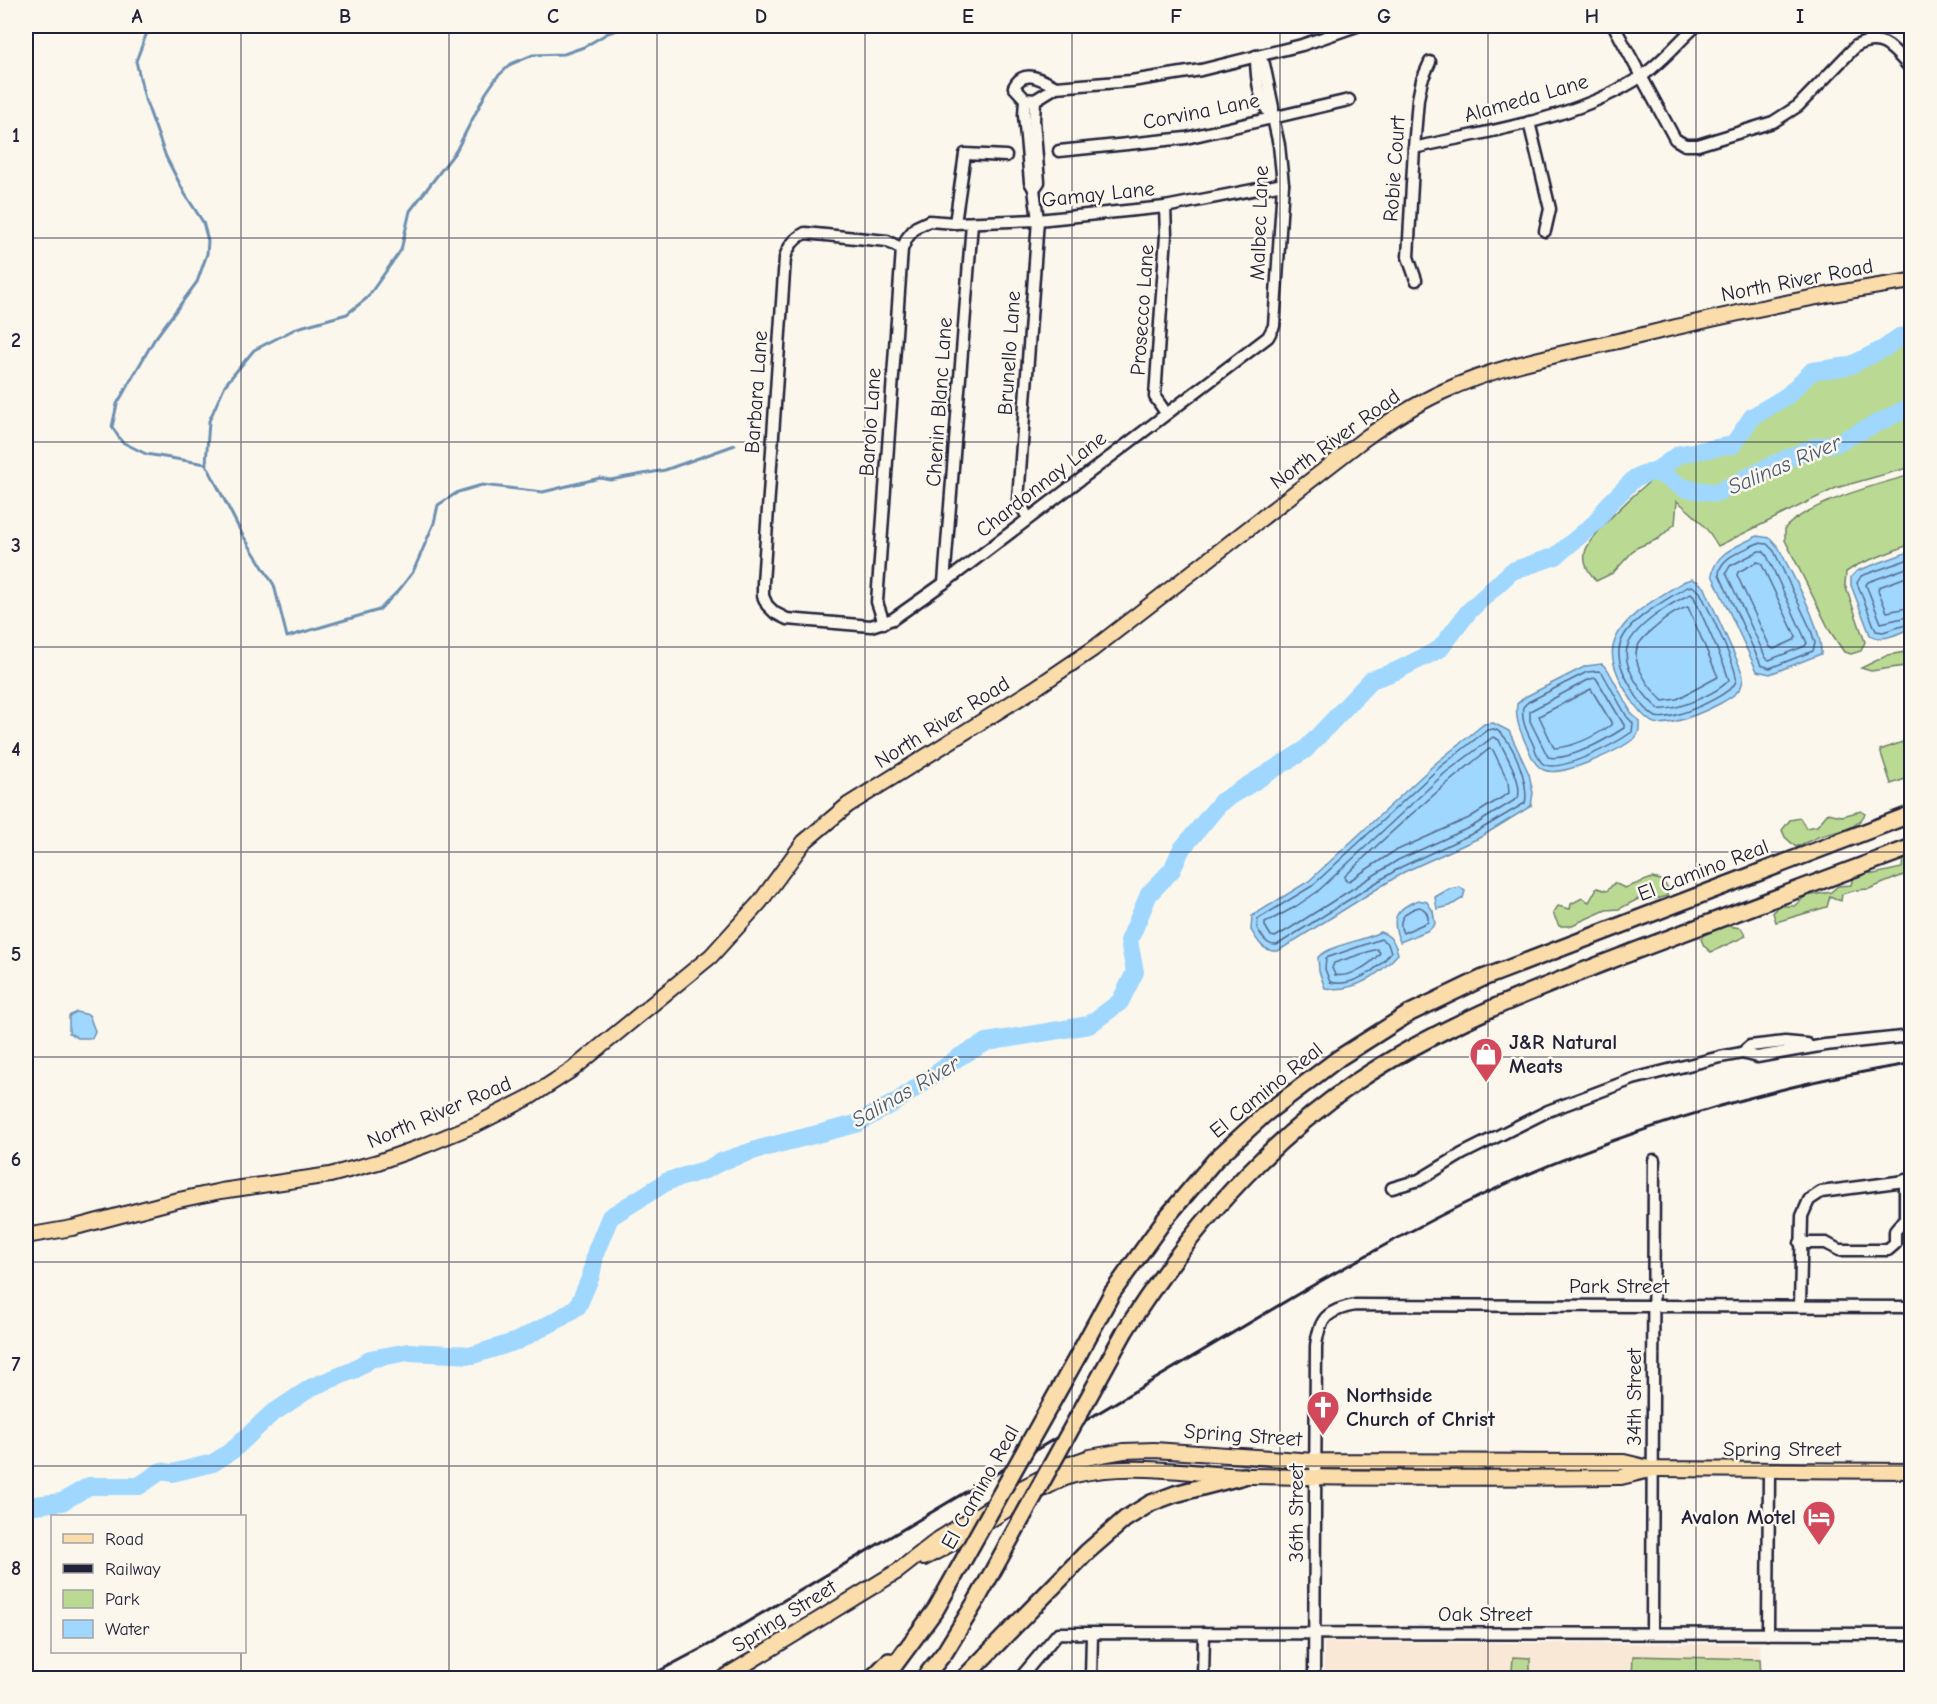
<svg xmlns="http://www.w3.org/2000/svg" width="1937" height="1704" font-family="'Comic Neue',sans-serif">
	<rect width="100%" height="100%" fill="#fbf7ec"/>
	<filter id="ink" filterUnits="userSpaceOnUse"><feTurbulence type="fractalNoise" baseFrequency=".0167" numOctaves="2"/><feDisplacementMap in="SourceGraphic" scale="12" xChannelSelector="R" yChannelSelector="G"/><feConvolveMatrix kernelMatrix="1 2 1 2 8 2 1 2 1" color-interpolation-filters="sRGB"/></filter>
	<g filter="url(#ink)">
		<!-- built -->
		<polygon fill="#f9e8d6" points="1324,1642 1760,1644 1761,1678 1324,1678"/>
		<!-- green -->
		<g fill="#bada93" stroke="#6e7e67" stroke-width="1.5">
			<path d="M1911 339V467L1836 488 1718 546C1708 528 1694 514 1677 501L1675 524 1658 539 1636 548 1613 573 1596 581C1589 572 1583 565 1585 553 1588 533 1664 465 1683 458 1699 451 1720 451 1737 447L1756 422 1794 397 1817 375 1858 367 1887 352 1899 342Z"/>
			<path d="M1911 475V544L1857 565 1846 572 1845 585 1865 642 1861 651 1851 654 1844 652 1830 631 1785 540V528C1808 503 1878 484 1911 475Z"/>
			<polygon points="1911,651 1911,665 1871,671 1861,668 1888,655"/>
			<polygon points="1911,739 1911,777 1891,784 1880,750"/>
			<path d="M1861 811 1865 814C1856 831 1835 831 1818 837 1811 840 1803 844 1796 847L1785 837 1782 830 1790 820 1800 818 1806 828 1817 826 1828 813 1842 816Z"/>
			<polygon points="1911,859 1911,872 1869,889 1856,890 1842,894 1841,901 1830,896 1827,907 1776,922 1773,913 1779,906 1794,906 1806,896 1831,892 1838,886 1851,885 1853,877 1866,872 1874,874 1902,868 1903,860"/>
			<polygon points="1652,878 1661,880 1668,888 1667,896 1655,899 1644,896 1619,909 1606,910 1570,926 1559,926 1553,913 1558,906 1570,909 1571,904 1582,898 1589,902 1597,888 1607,891 1614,883 1625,888"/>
			<polygon points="1722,925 1741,928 1746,936 1711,952 1704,946 1701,939 1708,926"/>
			<polygon points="1633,1656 1760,1659 1761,1678 1632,1678"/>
			<polygon points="1513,1657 1530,1658 1530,1672 1512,1671"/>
		</g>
		<!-- water -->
		<g fill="#9fd7ff" stroke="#6d8fb1" stroke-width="1.5">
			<path d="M1757 536 1770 538 1779 548C1792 576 1822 624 1821 654L1770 674 1757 671 1712 575C1715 552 1739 546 1757 536Z"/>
			<path d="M1911 551V628C1899 633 1882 643 1870 635L1851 585V577L1857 571Z"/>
			<path d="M1692 579 1698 582 1705 588C1713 608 1722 627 1731 647 1735 656 1741 667 1743 677 1743 683 1741 689 1736 693 1723 705 1668 730 1652 722 1640 715 1630 698 1623 686 1618 675 1610 660 1613 647 1619 617 1661 596 1685 581Z"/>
			<path d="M1602 664 1608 670 1632 714 1639 721C1639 727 1640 733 1635 738 1620 750 1562 778 1544 770 1534 766 1531 754 1526 744 1520 730 1515 720 1517 704L1525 697 1586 666Z"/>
			<path d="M1493 723 1509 731 1529 774 1533 793 1531 806 1479 838 1404 872 1278 951C1263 952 1258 942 1251 930L1252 916 1309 881 1436 763 1484 724Z"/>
			<polygon points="1460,887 1465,891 1463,898 1450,906 1437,909 1435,897 1449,889"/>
			<path d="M1418 900 1427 902 1433 911 1435 924 1429 930 1400 942C1390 919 1395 909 1418 900Z"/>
			<path d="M1380 932C1392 936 1395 943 1398 954 1379 975 1355 993 1325 988L1319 971 1318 957C1335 943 1361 942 1380 932Z"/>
			<polygon points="76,1012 89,1015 95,1031 92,1038 78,1038 69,1033 69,1016"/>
		</g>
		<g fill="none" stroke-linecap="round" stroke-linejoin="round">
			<!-- shore -->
			<g stroke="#546a89" stroke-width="1.5">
				<path d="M1758 543 1767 544 1774 551 1811 630 1815 643 1813 651 1770 668 1761 665 1719 574C1720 557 1744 550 1758 543Z"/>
				<polygon points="1759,551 1763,551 1767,556 1807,643 1805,646 1769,660 1766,658 1726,573 1730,566"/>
				<polyline points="1912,558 1861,576 1857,583 1876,631 1883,632 1912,623"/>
				<polygon points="1757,562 1761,563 1796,637 1794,640 1774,649 1770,647 1737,575 1738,572"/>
				<polyline points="1912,566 1868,582 1866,585 1881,623 1912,616"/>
				<polyline points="1912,575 1879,587 1878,590 1887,612 1912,607"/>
				<path d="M1692 586 1700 592C1707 607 1739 669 1736 681 1733 695 1670 722 1656 717 1646 712 1634 694 1630 685 1624 675 1618 662 1619 650 1621 623 1666 600 1687 587Z"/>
				<path d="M1691 594 1694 597 1724 665 1729 680C1718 693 1676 711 1659 709 1645 698 1622 668 1627 648 1632 628 1672 602 1691 594Z"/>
				<path d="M1688 607 1718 677 1677 699 1663 701C1651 690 1628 661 1639 644 1643 637 1650 632 1656 627 1664 619 1677 610 1688 607Z"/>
				<path d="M1599 671 1603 674 1627 717 1633 723 1632 732C1618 742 1557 776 1542 763 1537 758 1535 748 1532 742 1526 730 1521 720 1523 707L1528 702 1587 672Z"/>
				<path d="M1596 678 1624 725V728C1607 739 1568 762 1548 757L1530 721V711L1590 679Z"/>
				<path d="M1591 689 1611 722V725C1595 736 1573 747 1554 748L1539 716Z"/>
				<path d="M1494 729C1512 735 1530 785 1525 803L1476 832 1401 867 1277 945C1266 946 1262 936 1257 928L1258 919 1312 886 1440 767 1487 730Z"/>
				<path d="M1493 737 1499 740C1506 756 1523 781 1518 798L1473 826 1398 860 1289 929 1275 937 1271 936 1265 926V923L1295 907 1317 892 1445 773Z"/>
				<path d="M1489 749 1493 750 1508 781 1509 793 1469 818 1393 852 1349 881 1345 880V876C1391 831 1439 789 1489 749Z"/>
				<path d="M1419 907C1426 908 1429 916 1428 922L1403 933C1396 919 1407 910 1419 907Z"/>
				<path d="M1381 939 1388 944 1391 952C1379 969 1352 988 1330 982L1325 969 1326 958Z"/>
				<path d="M1377 949 1380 953C1370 965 1350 978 1335 975L1332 968 1334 963Z"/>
			</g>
			<!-- stream -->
			<g stroke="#6d8fb1" stroke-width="3">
				<polyline points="155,26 146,35 136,61 145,99 166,157 185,194 203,222 208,241 207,254 197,282 154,340 117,404 112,427 122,442 146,454 206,464"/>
				<polyline points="735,445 665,470 610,480 600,478 543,492 482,485 458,492 438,505 434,523 413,572 399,590 379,610 287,637 274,585 242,534 206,464 209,421 225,385 254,350 297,328 347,314 367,298 401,250 410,211 456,151 486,93 497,77 511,64 533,55 564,54 584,47 608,33 623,28 632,26 684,32 707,32 745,26"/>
			</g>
			<!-- river -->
			<g stroke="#9fd7ff" stroke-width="18">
				<polyline points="1655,471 1684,488 1716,493 1774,464 1814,447 1837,443 1912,406"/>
				<polyline points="26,1506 62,1502 89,1486 139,1486 161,1471 172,1473 213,1463 233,1450 270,1415 312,1387 354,1370 370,1359 408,1352 473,1355 517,1341 561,1318 578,1306 591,1276 596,1251 610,1217 668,1181 705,1170 723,1161 759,1149 856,1124 896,1102 959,1057 987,1042 1089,1025 1120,1002 1135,972 1129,941 1149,894 1172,870 1181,850 1221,802 1305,750 1371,680 1396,671 1440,649 1469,611 1512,571 1556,556 1596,522 1609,504 1635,478 1657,470 1680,454 1733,445 1752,417 1787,396 1812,371 1849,366 1885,348 1899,337 1912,335"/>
			</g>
			<defs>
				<g id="minor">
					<path d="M1614 26 1675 139 1685 145H1698L1773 122 1798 106 1856 46C1884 31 1895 52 1912 70"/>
					<path d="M1256 56C1256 76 1258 102 1273 118"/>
					<path d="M1056 87C1041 79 1024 68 1014 87L1025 99 1035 100 1056 87 1131 81 1201 70 1302 45 1357 26"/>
					<polyline points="1025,99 1024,115 1030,182 1034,189 1038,220 1018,500 1028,518"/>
					<polyline points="1529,122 1550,209 1545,231"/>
					<path d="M1414 148C1491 130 1575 120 1642 76 1662 62 1678 42 1696 26"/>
					<polyline points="1059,151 1186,138 1349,100"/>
					<polyline points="1034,189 1039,182 1034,120 1035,100"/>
					<polyline points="1165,207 1166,235 1155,397 1166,413"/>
					<polyline points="955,223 965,154 1006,156"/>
					<path d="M902 249 887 241 805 233C794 239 788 246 785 258L763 583V596L767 605 775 613 787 619 871 626 893 619 944 583 1268 337 1274 326 1283 184 1279 145 1273 118V107L1264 64 1256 56"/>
					<polyline points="1416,280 1408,257 1414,148 1418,99 1422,80 1430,62"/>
					<polyline points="944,583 972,223"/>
					<polyline points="884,623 877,602 902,249 907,238 916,227 929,221 955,223 1038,220 1165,207 1283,184"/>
					<polyline points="1742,1053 1750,1046 1785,1042 1807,1044"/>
					<polyline points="1392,1188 1419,1180 1462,1154 1548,1111 1633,1079 1720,1057 1742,1053 1757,1057 1825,1045 1912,1036"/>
					<polyline points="1800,1243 1826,1243 1839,1250 1888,1250 1895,1244 1895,1231 1905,1219 1905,1180"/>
					<polyline points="1800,1306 1802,1216 1809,1200 1821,1192 1912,1180"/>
					<polyline points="1652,1633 1654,1160"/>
					<polyline points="1768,1634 1769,1470"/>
					<polyline points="1020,1678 1058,1633 1912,1634"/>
					<polyline points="1091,1678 1092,1634"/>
					<polyline points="1203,1678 1204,1633"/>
					<path d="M1314 1678 1316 1346C1319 1318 1328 1310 1355 1305L1912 1307"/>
				</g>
				<g id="major">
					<path d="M26 1236 72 1228 174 1201 221 1191 330 1175 378 1162 426 1145 479 1123 530 1097 573 1069 711 956 760 902 804 842 848 805 1034 689 1093 649 1364 439C1389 421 1414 405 1442 392 1503 363 1574 352 1639 336 1729 314 1820 294 1912 281"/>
					<path d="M924 1558C960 1541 992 1518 1026 1498 1042 1490 1058 1479 1075 1475 1133 1461 1194 1475 1252 1476 1375 1479 1498 1478 1621 1477L1650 1470"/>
					<polyline points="723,1678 898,1571 939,1539 1018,1490 1064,1466 1090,1457 1124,1451 1154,1450 1315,1461 1624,1462 1653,1469 1912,1471"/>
				</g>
				<g id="highway">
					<path d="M1125 1331C1186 1235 1262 1146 1356 1082 1443 1023 1539 988 1635 951 1727 916 1820 881 1912 847"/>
					<polyline points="1080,1352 1112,1293 1165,1219 1215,1160 1265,1114 1339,1058 1410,1013 1483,978 1912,814"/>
					<polyline points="872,1678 889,1661"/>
					<polyline points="885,1678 936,1609"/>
					<polyline points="924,1678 945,1652 978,1598"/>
					<polyline points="964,1678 1087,1552 1125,1519 1151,1503 1175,1494 1244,1476"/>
				</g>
			</defs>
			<!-- minor casing -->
			<use href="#minor" stroke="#22223b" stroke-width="15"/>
			<!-- major casing -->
			<use href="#major" stroke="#22223b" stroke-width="18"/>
			<!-- highway casing -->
			<use href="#highway" stroke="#22223b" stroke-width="20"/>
			<!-- minor -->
			<use href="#minor" stroke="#fbf7ec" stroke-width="10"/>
			<!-- major -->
			<use href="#major" stroke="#faddab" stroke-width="14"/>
			<!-- highway -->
			<use href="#highway" stroke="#faddab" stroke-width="15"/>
			<!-- rail -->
			<path stroke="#22223b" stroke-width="3" d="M646 1678 712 1643 1303 1291C1370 1253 1437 1215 1508 1183 1604 1140 1706 1107 1809 1083 1843 1075 1877 1070 1912 1063"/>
			<defs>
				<g id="highway-bridge">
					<polyline points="978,1598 1125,1331"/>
					<polyline points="936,1609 1080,1352"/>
				</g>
			</defs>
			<!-- highway-bridge casing -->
			<use href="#highway-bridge" stroke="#22223b" stroke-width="20" stroke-linecap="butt"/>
			<!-- highway-bridge -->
			<use href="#highway-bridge" stroke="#faddab" stroke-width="15"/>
		</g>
	</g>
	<!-- grid -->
	<path fill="none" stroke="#22223b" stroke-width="1.5" stroke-opacity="0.55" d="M241 26V1516M449 26V1678M657 26V1678M865 26V1678M1072 26V1678M1280 26V1678M1488 26V1678M1696 26V1678M26 238H1912M26 442H1912M26 647H1912M26 852H1912M26 1057H1912M26 1262H1912M26 1466H1912M241 1652V1678"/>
	<!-- icons -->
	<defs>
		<symbol id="shop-pin" viewBox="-11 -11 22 30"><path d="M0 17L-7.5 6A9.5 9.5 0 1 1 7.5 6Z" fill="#d1495b" stroke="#fbf7ec"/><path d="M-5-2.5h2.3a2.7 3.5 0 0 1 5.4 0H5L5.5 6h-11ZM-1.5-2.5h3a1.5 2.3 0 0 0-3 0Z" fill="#fff"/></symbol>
		<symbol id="church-pin" viewBox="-11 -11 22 30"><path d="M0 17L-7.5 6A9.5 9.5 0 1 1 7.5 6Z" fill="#d1495b" stroke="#fbf7ec"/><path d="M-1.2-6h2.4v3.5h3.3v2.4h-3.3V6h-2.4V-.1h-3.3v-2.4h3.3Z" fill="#fff"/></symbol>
		<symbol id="hotel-pin" viewBox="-11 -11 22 30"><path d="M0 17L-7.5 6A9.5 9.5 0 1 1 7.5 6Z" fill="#d1495b" stroke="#fbf7ec"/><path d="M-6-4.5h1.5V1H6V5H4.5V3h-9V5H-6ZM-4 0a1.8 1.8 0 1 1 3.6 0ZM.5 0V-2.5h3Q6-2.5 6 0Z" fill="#fff"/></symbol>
	</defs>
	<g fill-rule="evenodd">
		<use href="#shop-pin" x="1467" y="1035" width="38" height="52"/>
		<use href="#church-pin" x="1304" y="1388" width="38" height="52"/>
		<use href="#hotel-pin" x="1800" y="1498" width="38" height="52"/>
	</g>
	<g text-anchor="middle" stroke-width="5" stroke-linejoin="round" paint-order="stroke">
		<!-- street labels -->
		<g font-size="21" fill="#22223b" stroke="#fbf7ec">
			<text transform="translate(1526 98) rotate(-16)" y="7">Alameda Lane</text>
			<text transform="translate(1201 111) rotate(-11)" y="7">Corvina Lane</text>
			<text transform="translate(1394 169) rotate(-86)" y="7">Robie Court</text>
			<text transform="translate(1098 194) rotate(-6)" y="7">Gamay Lane</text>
			<text transform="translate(1259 223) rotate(-88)" y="7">Malbec Lane</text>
			<text transform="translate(1797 280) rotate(-11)" y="7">North River Road</text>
			<text transform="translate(1142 310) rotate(-86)" y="7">Prosecco Lane</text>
			<text transform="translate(1009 353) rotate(-86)" y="7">Brunello Lane</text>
			<text transform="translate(756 392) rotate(-86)" y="7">Barbara Lane</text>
			<text transform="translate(939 402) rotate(-86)" y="7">Chenin Blanc Lane</text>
			<text transform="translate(870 422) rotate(-86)" y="7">Barolo Lane</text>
			<text transform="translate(1335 439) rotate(-36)" y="7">North River Road</text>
			<text transform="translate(1041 484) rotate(-38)" y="7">Chardonnay Lane</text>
			<text transform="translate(942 722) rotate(-32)" y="7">North River Road</text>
			<text transform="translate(1703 870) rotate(-21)" y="7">El Camino Real</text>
			<text transform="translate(1266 1090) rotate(-39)" y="7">El Camino Real</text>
			<text transform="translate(439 1112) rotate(-23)" y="7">North River Road</text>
			<text x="1619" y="1293">Park Street</text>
			<text transform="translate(1634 1397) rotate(-90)" y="7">34th Street</text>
			<text transform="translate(1243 1435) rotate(4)" y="7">Spring Street</text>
			<text x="1782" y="1456">Spring Street</text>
			<text transform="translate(980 1487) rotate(-61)" y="7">El Camino Real</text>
			<text transform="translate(1296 1513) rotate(-90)" y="7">36th Street</text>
			<text x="1485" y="1621">Oak Street</text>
			<text transform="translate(784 1616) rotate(-32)" y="7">Spring Street</text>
		</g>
		<!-- poi labels -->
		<g font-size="21" font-weight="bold" fill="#22223b" stroke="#fbf7ec" text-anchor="start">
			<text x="1509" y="1049">J&amp;R Natural<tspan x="1509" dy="24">Meats</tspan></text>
			<text x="1346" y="1402">Northside<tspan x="1346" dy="24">Church of Christ</tspan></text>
			<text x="1796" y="1524" text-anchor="end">Avalon Motel</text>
		</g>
		<!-- water labels -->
		<g font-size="22" font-style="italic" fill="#485876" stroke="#fbf7ec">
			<text transform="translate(1784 464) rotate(-23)" y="8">Salinas River</text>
			<text transform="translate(905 1091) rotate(-30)" y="8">Salinas River</text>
		</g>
	</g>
	<!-- margin -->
	<rect width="1937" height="1704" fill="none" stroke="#fbf7ec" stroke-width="66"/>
	<!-- legend -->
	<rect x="51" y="1515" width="195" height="138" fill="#fbf7ec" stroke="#a4a2a5" stroke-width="1.5"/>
	<rect x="63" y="1534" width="30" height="9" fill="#faddab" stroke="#a4a2a5" stroke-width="1.5"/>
	<text x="105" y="1545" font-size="18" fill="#22223b">Road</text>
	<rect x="63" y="1564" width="30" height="9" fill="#22223b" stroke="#a4a2a5" stroke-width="1.5"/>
	<text x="105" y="1575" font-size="18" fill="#22223b">Railway</text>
	<rect x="63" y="1590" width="30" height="18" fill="#bada93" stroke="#a4a2a5" stroke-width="1.5"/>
	<text x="105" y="1605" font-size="18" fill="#22223b">Park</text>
	<rect x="63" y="1620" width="30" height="18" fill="#9fd7ff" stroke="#a4a2a5" stroke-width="1.5"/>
	<text x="105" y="1635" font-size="18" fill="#22223b">Water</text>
	<rect x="33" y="33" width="1871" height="1638" fill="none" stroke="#22223b" stroke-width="2"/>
	<g font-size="20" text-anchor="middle" font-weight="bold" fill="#22223b">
		<text x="137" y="23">A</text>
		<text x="345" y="23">B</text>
		<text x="553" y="23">C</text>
		<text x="761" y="23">D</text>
		<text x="968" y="23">E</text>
		<text x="1176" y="23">F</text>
		<text x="1384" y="23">G</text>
		<text x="1592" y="23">H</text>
		<text x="1800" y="23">I</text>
		<text x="16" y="142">1</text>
		<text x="16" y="347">2</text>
		<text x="16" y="552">3</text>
		<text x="16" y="756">4</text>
		<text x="16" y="961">5</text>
		<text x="16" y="1166">6</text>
		<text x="16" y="1371">7</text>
		<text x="16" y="1575">8</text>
	</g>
</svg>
